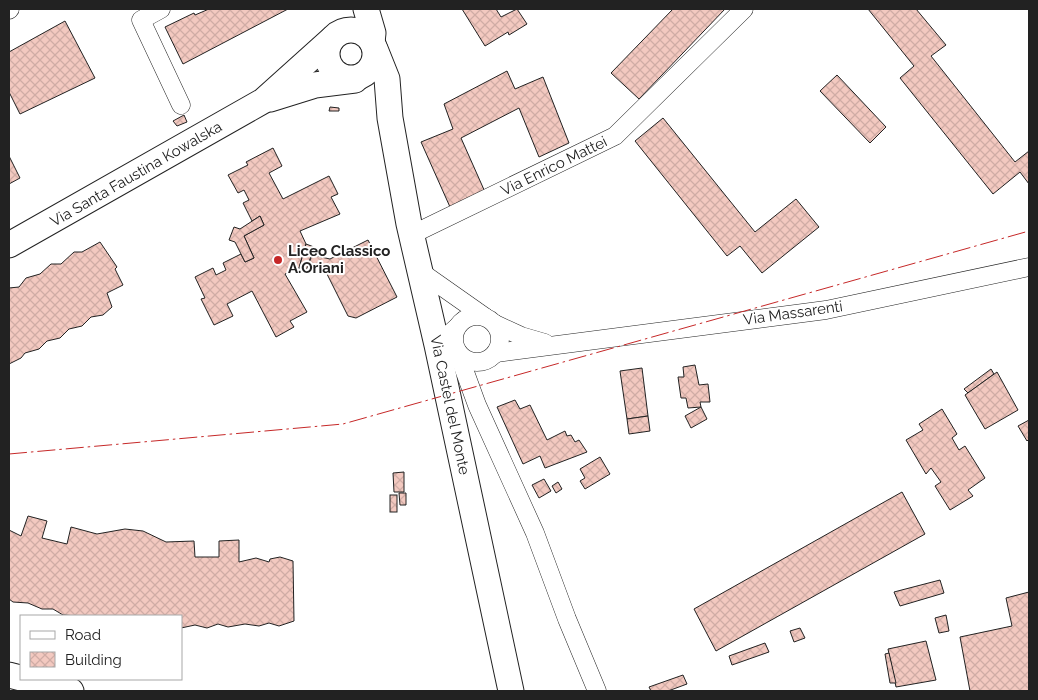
<svg xmlns="http://www.w3.org/2000/svg" width="1038" height="700" font-family="Raleway,sans-serif">
	<defs>
		<pattern id="building-cross-hatch" width="8" height="8" patternUnits="userSpaceOnUse" patternTransform="scale(1.25)"><rect width="8" height="8" fill="#f3c9c0"/><path d="M0 0l8 8M0 8l8-8" fill="none" stroke="#d0aca5"/></pattern>
	</defs>
	<rect width="100%" height="100%" fill="#fff"/>
	<!-- building -->
	<g fill="url(#building-cross-hatch)" stroke="#222">
		<polygon points="209,9 288,9 183,64 165,27 194,13 195,15"/>
		<polygon points="462,9 496,9 501,17 517,9 527,24 509,35 508,32 485,46"/>
		<polygon points="673,9 725,9 639,99 611,73"/>
		<polygon points="868,9 916,9 946,45 931,56 1015,162 1029,151 1029,184 1020,172 993,194 900,78 914,66"/>
		<polygon points="65,21 95,78 20,114 9,92 9,52"/>
		<polygon points="507,71 515,89 543,77 569,143 539,157 519,108 461,138 485,192 450,207 421,142 453,129 444,104"/>
		<polygon points="837,75 886,127 870,143 820,91"/>
		<polygon points="330,107 339,108 339,111 329,111"/>
		<polygon points="184,115 187,122 177,126 173,121"/>
		<polygon points="663,118 755,232 796,199 819,227 762,273 740,246 727,256 635,141"/>
		<polygon points="273,148 282,166 269,173 283,199 329,176 338,194 331,197 340,214 300,231 306,244 299,268 285,274 307,312 290,321 294,327 276,337 252,291 227,304 233,316 214,325 201,299 205,298 195,277 213,268 216,275 226,270 223,263 241,254 245,262 254,258 244,236 264,225 260,216 252,221 243,203 249,200 244,190 238,193 228,175 248,165 246,162"/>
		<polygon points="9,156 20,178 9,184"/>
		<polygon points="260,216 264,225 244,236 254,258 245,262 235,242 229,240 234,227 240,229"/>
		<polygon points="368,240 397,297 356,318 348,316 324,268 309,263 312,255 330,259"/>
		<polygon points="100,242 117,267 115,269 123,285 107,293 112,307 103,315 91,317 82,326 69,329 60,338 47,341 39,349 25,353 21,358 9,364 9,288 19,287 26,278 40,274 51,264 61,264 74,252 82,252"/>
		<polygon points="306,244 314,247 306,271 299,268"/>
		<polygon points="695,365 699,385 708,384 710,402 700,402 701,407 688,408 686,398 681,398 678,377 684,377 683,367"/>
		<polygon points="642,368 648,416 627,419 620,371"/>
		<polygon points="991,369 994,374 968,393 964,389"/>
		<polygon points="997,372 1018,410 985,429 965,395"/>
		<polygon points="515,400 520,409 530,405 547,440 565,431 567,436 571,435 575,442 579,440 587,452 545,468 540,456 523,464 497,407"/>
		<polygon points="701,407 707,419 691,428 685,416"/>
		<polygon points="942,409 957,434 952,438 959,450 965,446 985,478 968,490 973,496 950,510 935,486 941,482 931,468 926,474 906,440 923,430 919,424"/>
		<polygon points="648,416 650,431 629,434 627,419"/>
		<polygon points="1029,420 1029,439 1027,441 1018,426"/>
		<polygon points="600,457 610,474 585,489 580,481 585,478 580,469"/>
		<polygon points="404,472 404,492 394,492 393,473"/>
		<polygon points="544,479 551,491 539,498 532,485"/>
		<polygon points="558,482 562,489 556,493 552,486"/>
		<polygon points="902,492 925,534 716,651 694,609"/>
		<polygon points="399,493 406,493 406,505 400,505"/>
		<rect x="390" y="495" width="7" height="17"/>
		<polygon points="28,516 47,521 42,538 67,544 71,527 97,534 125,529 143,531 166,542 194,541 195,557 219,557 219,541 239,540 239,562 256,558 269,562 270,559 280,557 293,561 294,621 279,626 269,623 259,626 245,624 228,627 218,624 207,628 195,625 181,628 181,616 78,616 63,615 53,609 42,609 28,603 13,602 9,599 9,530 21,536"/>
		<polygon points="940,580 944,593 900,606 894,592"/>
		<polygon points="1029,592 1029,691 970,691 960,637 1012,626 1006,598"/>
		<polygon points="946,615 949,631 939,633 935,618"/>
		<polygon points="800,628 805,638 794,642 790,631"/>
		<polygon points="926,641 936,680 896,687 888,649"/>
		<polygon points="765,643 769,652 732,665 729,656"/>
		<polygon points="889,653 896,683 890,683 885,654"/>
		<polygon points="683,675 687,684 668,691 651,691 649,687"/>
	</g>
	<g fill="none" stroke-linecap="round" stroke-linejoin="round">
		<defs>
			<g id="street">
				<polyline points="161,9 141,20 181,105"/>
				<polyline points="9,10 10,9"/>
				<polyline points="411,235 615,136 744,9"/>
				<polyline points="421,272 485,317"/>
				<circle cx="477" cy="339" r="23"/>
				<polyline points="495,324 521,336 545,343"/>
				<polyline points="456,328 437,345 458,353 477,405 535,533 567,619 597,691"/>
				<polyline points="496,353 826,310 1029,267"/>
			</g>
			<g id="secondary">
				<polyline points="366,9 373,33 372,42"/>
				<circle cx="351" cy="54" r="24"/>
				<polyline points="375,49 387,79 390,118 409,224 437,345 511,691"/>
				<polyline points="270,99 315,85 355,80"/>
				<polyline points="9,245 263,101 332,39"/>
				<polyline points="9,675 71,691"/>
			</g>
		</defs>
		<!-- street casing -->
		<use href="#street" stroke="#222" stroke-width="19"/>
		<!-- secondary casing -->
		<use href="#secondary" stroke="#222" stroke-width="27"/>
		<!-- street -->
		<use href="#street" stroke="#fff" stroke-width="18"/>
		<!-- secondary -->
		<use href="#secondary" stroke="#fff" stroke-width="25"/>
		<!-- power -->
		<polyline stroke="#c62828" stroke-width="1" stroke-dasharray="18 4 2.5 4" stroke-linecap="butt" points="9,454 343,424 1029,231"/>
	</g>
	<!-- markers -->
	<circle fill="#c62828" stroke="#fff" stroke-width="2" cx="278" cy="260" r="5"/>
	<g text-anchor="middle" stroke-width="4" stroke-linejoin="round" paint-order="stroke">
		<!-- street labels -->
		<g font-size="15" fill="#222" stroke="#fff">
			<text transform="translate(554 166) rotate(-26)" y="5">Via Enrico Mattei</text>
			<text transform="translate(136 174) rotate(-30)" y="5">Via Santa Faustina Kowalska</text>
			<text transform="translate(793 313) rotate(-8)" y="5">Via Massarenti</text>
			<text transform="translate(450 405) rotate(78)" y="5">Via Castel del Monte</text>
		</g>
		<!-- poi labels -->
		<g font-size="15" font-weight="bold" fill="#222" stroke="#fff" text-anchor="start">
			<text x="288" y="256">Liceo Classico<tspan x="288" dy="17">A.Oriani</tspan></text>
		</g>
	</g>
	<!-- border -->
	<rect width="1038" height="700" fill="none" stroke="#222222" stroke-width="20"/>
	<!-- legend -->
	<rect x="20" y="615" width="162" height="65" fill="#ffffff" stroke="#a7a7a7"/>
	<rect x="30" y="631" width="25" height="8" fill="#ffffff" stroke="#a7a7a7"/>
	<text x="65" y="640" font-size="15" fill="#222222">Road</text>
	<rect x="30" y="652" width="25" height="15" fill="url(#building-cross-hatch)" stroke="#a7a7a7"/>
	<text x="65" y="665" font-size="15" fill="#222222">Building</text>
</svg>
